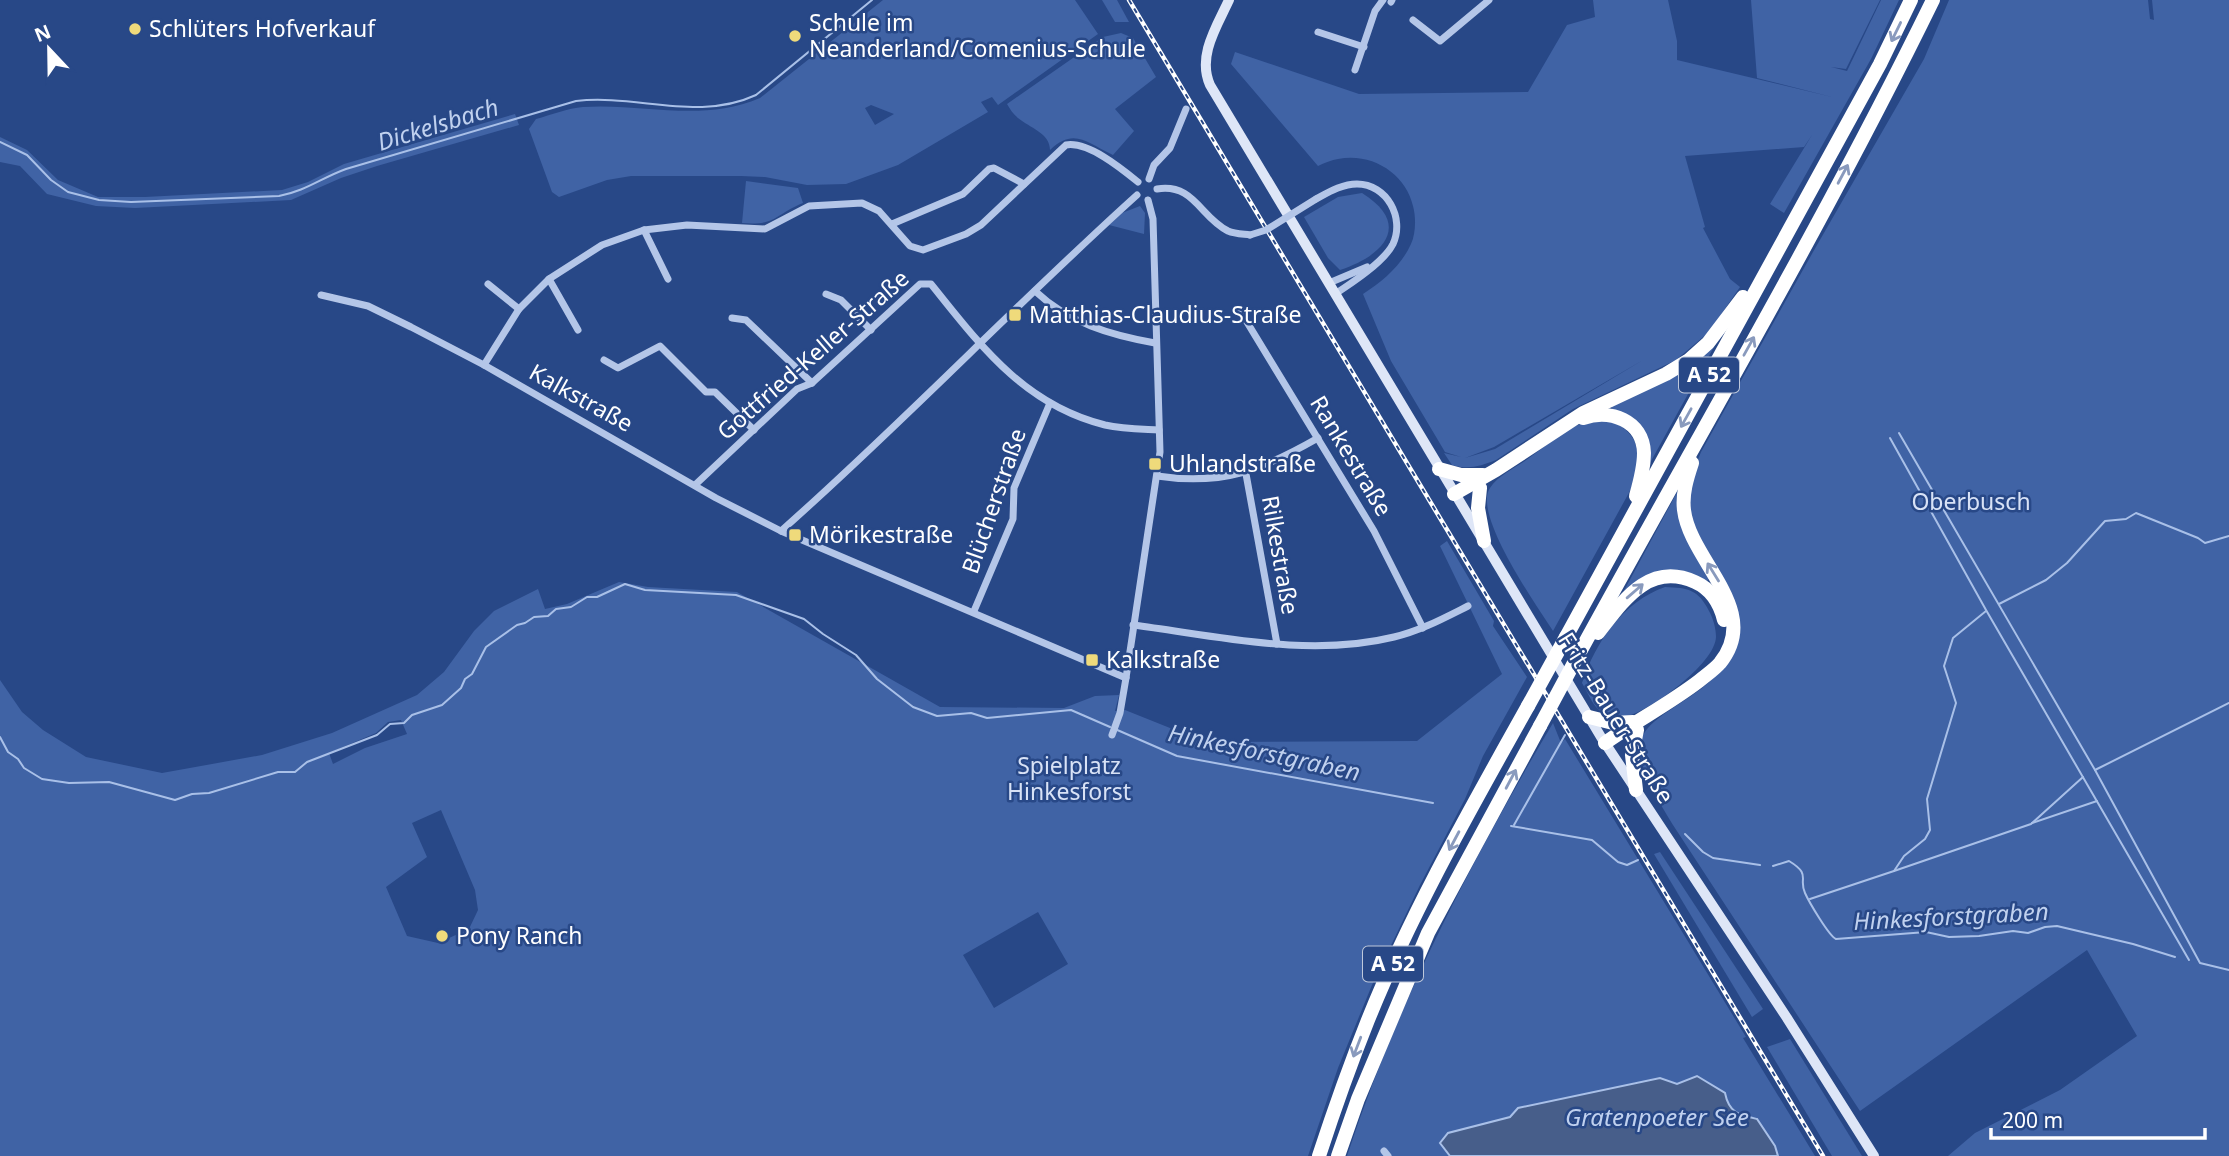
<svg xmlns="http://www.w3.org/2000/svg" width="2229" height="1156" font-family="'Noto Sans',sans-serif">
	<rect width="100%" height="100%" fill="#284887"/>
	<!-- green -->
	<g fill="#4063a5" fill-rule="evenodd">
		<path d="M883 0H1075L1098 34 998 105 992 97 981 102 988 112 898 165 846 184 807 185 765 177 741 176H631L607 180 559 197 552 192 529 129 536 119C551 115 568 108 583 107 644 103 701 123 760 98ZM871 105 894 114 875 125 865 108Z"/>
		<polygon points="1102,0 1117,0 1129,22 1115,22"/>
		<path d="M1593 0H1668L1677 41V60L1832 97 1757 78 1751 0H1880L1846 69 1831 67 1847 71 1881 0H1899L1871 59 1784 213 1770 204 1812 135 1804 147 1685 156 1705 227 1703 228 1730 279 1740 287 1709 332 1676 360 1573 409 1496 460C1481 466 1468 470 1452 465L1444 453 1461 457 1445 452 1391 361 1363 294C1383 281 1401 266 1411 244 1416 233 1416 217 1413 206 1406 174 1372 152 1338 159 1332 160 1324 163 1318 166L1231 64 1235 52 1359 94 1528 92 1567 25 1595 17ZM1643 360 1495 449 1465 458 1494 447Z"/>
		<path d="M1949 0H2148L2150 19 2154 20 2152 0H2229V1156H1948L1975 1133 2060 1090 2137 1036 2087 950 1860 1111 1673 825C1661 805 1630 758 1643 735 1651 721 1666 713 1679 704 1694 694 1710 684 1721 669 1728 660 1731 646 1736 635L1695 531 1688 500 1694 469 1701 452 1813 252 1924 59Z"/>
		<path d="M1121 33 1133 38 1156 77 1115 109 1134 131 1113 155C1087 143 1074 127 1050 150 1050 133 1030 128 1018 118 1013 114 1010 109 1007 104L1103 37Z"/>
		<polygon points="515,114 519,125 377,166 341,178 291,200 135,208 96,206 47,194 20,166 0,162 0,137 27,150 58,180 98,197 145,197 282,190 308,182 344,164"/>
		<path d="M746 181 798 188 803 203C775 214 777 226 742 223Z"/>
		<path d="M1362 193C1413 225 1383 256 1340 270L1328 258 1304 217 1338 197Z"/>
		<polygon points="1140,206 1145,213 1144,234 1109,225 1122,213"/>
		<polygon points="1720,336 1645,472 1647,459 1623,414 1612,409 1611,401"/>
		<path d="M1610 420C1644 436 1641 458 1631 489L1553 631C1537 606 1472 514 1490 488 1498 475 1517 467 1529 458 1545 447 1564 429 1583 423 1591 420 1601 421 1610 420Z"/>
		<path d="M1681 485 1711 575 1706 583C1664 558 1653 575 1619 600Z"/>
		<path d="M1447 541 1494 621 1493 626 1527 677 1483 756 1465 799 1420 885 1372 985 1338 1068 1308 1156H0V680L22 712 43 730 86 757 162 773 262 755 332 733 417 695 444 672 474 631 494 611 538 589 545 609 567 604 619 582 648 587 737 592 940 707 1064 708 1095 696 1119 695 1115 711 1125 710 1205 742 1417 741 1502 674 1440 546ZM401 720 407 734 365 748 333 764 329 753 376 733 388 722ZM441 810 475 890 478 910 469 929 438 943 407 936 386 887 427 857 412 823ZM1038 912 1068 964 994 1008 963 955Z"/>
		<path d="M1665 587C1688 588 1698 589 1709 611 1713 618 1716 628 1716 637 1715 664 1650 711 1625 717 1618 718 1605 715 1599 710 1592 704 1587 691 1582 683 1596 641 1623 602 1665 587Z"/>
		<path d="M1553 723 1561 743 1565 739 1746 1037 1743 1038 1815 1156H1778L1775 1146 1736 1114 1697 1076 1677 1084 1660 1078 1518 1108 1510 1117 1448 1133 1440 1143 1450 1156H1347C1397 1003 1471 861 1553 723Z"/>
		<polygon points="1660,852 1763,1009 1752,1017 1654,854"/>
		<polygon points="1790,1039 1862,1156 1832,1156 1767,1047"/>
	</g>
	<!-- water -->
	<path fill="#475e8a" stroke="#a9c0e8" stroke-width="2" d="M1697 1076 1725 1093C1729 1113 1739 1115 1757 1119L1775 1146 1778 1156H1450L1440 1143 1448 1133 1510 1117 1518 1108 1660 1078 1677 1084Z"/>
	<g fill="none" stroke-linecap="round" stroke-linejoin="round">
		<!-- stream -->
		<g stroke="#a9c0e8" stroke-width="2">
			<path d="M0 142 27 155 51 180 68 192 99 200 131 202 279 196C306 191 321 178 346 169L576 101C637 94 698 122 756 95L872 0"/>
			<polyline points="1899,433 2095,770 2200,963 2229,970"/>
			<polyline points="1890,438 1986,610 2189,960"/>
			<polyline points="1999,604 2046,580 2067,563 2105,521 2126,519 2136,513 2198,538 2205,543 2229,536"/>
			<polyline points="1115,729 1177,756 1433,803"/>
			<polyline points="0,737 8,752 18,759 24,768 42,779 69,783 109,782 175,800 192,794 209,793 278,772 295,772 307,762 377,735 390,724 404,723 412,715 442,705 461,688 465,679 472,674 486,647 517,625 525,623 534,617 548,616 556,609 571,607 587,597 597,597 625,584 645,590 736,595 804,619 823,634 856,655 877,679 913,707 937,716 971,713 987,718 1071,710 1110,727"/>
			<polyline points="2095,770 2229,703"/>
			<polyline points="2032,823 2097,801"/>
			<polyline points="1514,825 1565,735"/>
			<polyline points="1511,826 1592,840 1618,862 1627,865 1638,860"/>
			<polyline points="1685,834 1703,852 1713,858 1760,865"/>
			<path d="M1773 866 1789 861C1812 875 1798 878 1805 893 1809 902 1829 936 1836 939L1926 932 1949 937 1979 936 2013 931 2028 933 2045 927 2057 926 2133 944 2175 957"/>
			<polyline points="1894,871 2031,824 2083,777"/>
			<polyline points="1810,899 1894,871 1904,856 1925,839 1930,830 1927,799 1956,703 1944,666 1953,638 1986,611"/>
		</g>
		<!-- minor -->
		<g stroke="#b4c6e8" stroke-width="7">
			<polyline points="1391,2 1392,0"/>
			<polyline points="1413,20 1440,41 1489,0"/>
			<polyline points="1318,32 1364,47"/>
			<polyline points="1355,70 1375,11 1383,0"/>
			<polyline points="1149,179 1154,165 1170,148 1186,109"/>
			<path d="M1157 189C1194 183 1200 217 1228 231 1235 234 1243 234 1250 235"/>
			<path d="M1316 199C1329 192 1342 184 1357 184 1387 184 1405 218 1393 244 1384 262 1352 283 1335 294"/>
			<polyline points="892,224 963,194 989,169 994,168 1024,184"/>
			<polyline points="644,230 668,279"/>
			<polyline points="549,279 578,330"/>
			<polyline points="1329,283 1367,267"/>
			<polyline points="488,284 519,309"/>
			<path d="M1035 291C1069 323 1110 335 1155 343"/>
			<polyline points="826,294 841,300 871,330"/>
			<polyline points="321,295 368,306 411,327 484,365 716,498 781,531 1126,678"/>
			<polyline points="1239,309 1374,531 1423,628"/>
			<polyline points="732,318 746,320 812,383"/>
			<polyline points="604,360 618,368 660,346 706,392 715,392 754,430"/>
			<path d="M484 365 519 309 549 279 602 245 644 230 687 225 765 229 809 206 862 203 879 211 910 246 923 250 966 234 981 225 1066 145C1088 141 1122 169 1138 182"/>
			<polyline points="1246,474 1277,644"/>
			<path d="M1157 476C1223 486 1262 470 1318 438"/>
			<path d="M695 485 797 389 812 383 920 284H931C980 345 1024 405 1105 425 1123 429 1141 429 1159 430"/>
			<path d="M781 531C903 423 1016 304 1137 195"/>
			<polyline points="974,611 1013,519 1014,488 1050,403"/>
			<path d="M1133 625C1218 636 1309 658 1394 637 1420 631 1444 618 1468 606"/>
			<polyline points="1112,735 1120,713 1126,678 1160,452 1153,219 1148,200"/>
			<polyline points="1384,1151 1388,1156"/>
		</g>
		<!-- secondary -->
		<path stroke="#dee6f7" stroke-width="10" d="M1229 0C1217 26 1197 56 1210 85L1601 737 1787 1018 1874 1156"/>
		<!-- motorway -->
		<g stroke="#fff" stroke-width="14">
			<path d="M1583 418C1610 409 1643 420 1644 453 1644 468 1640 482 1636 496"/>
			<polyline points="1439,469 1461,475 1483,475"/>
			<polyline points="1480,488 1478,508 1484,541"/>
			<polyline points="1454,494 1496,470 1583,413 1666,374 1689,360 1708,343 1743,297"/>
			<path d="M1598 633C1623 601 1649 561 1695 582 1711 589 1720 604 1724 620"/>
			<polyline points="1566,637 1880,64 1911,0"/>
			<path d="M1575 661C1695 441 1823 225 1933 0"/>
			<polyline points="1589,717 1613,723 1633,722"/>
			<path d="M1605 743C1636 721 1669 704 1699 681 1706 675 1714 670 1720 663 1763 610 1690 561 1684 510 1682 494 1687 478 1692 463"/>
			<polyline points="1636,790 1632,755 1637,730"/>
			<path d="M1319 1156C1334 1110 1350 1065 1368 1020 1412 911 1471 808 1528 706"/>
			<polyline points="1338,1156 1358,1099 1428,933 1540,726"/>
		</g>
		<defs>
			<polyline id="rail" points="1129,0 1823,1156"/>
		</defs>
		<!-- rail casing -->
		<use href="#rail" stroke="#fff" stroke-width="4.5"/>
		<!-- rail -->
		<use href="#rail" stroke="#284887" stroke-width="2" stroke-dasharray="5" stroke-linecap="butt"/>
		<!-- minor-bridge -->
		<polyline stroke="#b4c6e8" stroke-width="7" points="1250,235 1266,230 1316,199"/>
		<!-- motorway-bridge -->
		<g stroke="#fff" stroke-width="14">
			<polyline points="1528,706 1566,637"/>
			<polyline points="1540,726 1575,661"/>
		</g>
	</g>
	<!-- one-way arrows -->
	<defs><path id="oneway-shaft" d="M-6 0H5M1.5-3L5.5 0L1.5 3" fill="none" stroke-width="1.6" stroke-linecap="round" stroke-linejoin="round" transform="scale(1.75)"/></defs>
	<g stroke="#899abd">
		<use href="#oneway-shaft" transform="translate(1896 32) rotate(116)"/>
		<use href="#oneway-shaft" transform="translate(1843 174) rotate(-62)"/>
		<use href="#oneway-shaft" transform="translate(1749 346) rotate(-61)"/>
		<use href="#oneway-shaft" transform="translate(1686 418) rotate(119)"/>
		<use href="#oneway-shaft" transform="translate(1713 572) rotate(-122)"/>
		<use href="#oneway-shaft" transform="translate(1635 591) rotate(-41)"/>
		<use href="#oneway-shaft" transform="translate(1511 779) rotate(-62)"/>
		<use href="#oneway-shaft" transform="translate(1454 841) rotate(118)"/>
		<use href="#oneway-shaft" transform="translate(1357 1047) rotate(111)"/>
	</g>
	<!-- markers -->
	<g fill="#efda7b" stroke="#284887" stroke-width="2.5">
		<circle cx="135" cy="29" r="7"/>
		<circle cx="795" cy="36" r="7"/>
		<rect x="1008" y="308" width="14" height="14" rx="3.5"/>
		<rect x="1148" y="457" width="14" height="14" rx="3.5"/>
		<rect x="788" y="528" width="14" height="14" rx="3.5"/>
		<rect x="1085" y="653" width="14" height="14" rx="3.5"/>
		<circle cx="442" cy="936" r="7"/>
	</g>
	<g text-anchor="middle" stroke-width="5" stroke-linejoin="round" paint-order="stroke">
		<!-- shield labels -->
		<g fill="#284887" stroke="#bec8db" stroke-width="2">
			<rect x="1679" y="357.5" width="60" height="35" rx="5"/>
			<rect x="1363" y="946.5" width="60" height="35" rx="5"/>
		</g>
		<g font-size="21" font-weight="bold" fill="#fff">
			<text x="1709" y="382">A 52</text>
			<text x="1393" y="971">A 52</text>
		</g>
		<!-- poi labels -->
		<g font-size="23" fill="#fff" stroke="#284887" text-anchor="start">
			<text x="809" y="31">Schule im<tspan x="809" dy="26">Neanderland/Comenius-Schule</tspan></text>
			<text x="149" y="37">Schlüters Hofverkauf</text>
			<text x="1029" y="323">Matthias-Claudius-Straße</text>
			<text x="1169" y="472">Uhlandstraße</text>
			<text x="809" y="543">Mörikestraße</text>
			<text x="1106" y="668">Kalkstraße</text>
			<text x="456" y="944">Pony Ranch</text>
		</g>
		<!-- street labels -->
		<g font-size="23" fill="#fff" stroke="#284887">
			<text transform="translate(813 355) rotate(-41)" y="8">Gottfried-Keller-Straße</text>
			<text transform="translate(581 398) rotate(29)" y="8">Kalkstraße</text>
			<text transform="translate(1351 456) rotate(59)" y="8">Rankestraße</text>
			<text transform="translate(994 501) rotate(-71)" y="8">Blücherstraße</text>
			<text transform="translate(1280 555) rotate(80)" y="8">Rilkestraße</text>
			<text transform="translate(1616 718) rotate(58)" y="8">Fritz-Bauer-Straße</text>
		</g>
		<!-- park labels -->
		<g font-size="23" fill="#d8e2f6" stroke="#284887">
			<text x="1971" y="510">Oberbusch</text>
			<text x="1069" y="774">Spielplatz<tspan x="1069" dy="26">Hinkesforst</tspan></text>
		</g>
		<!-- water labels -->
		<g font-size="24" font-style="italic" fill="#c0d1ef" stroke="#284887">
			<text transform="translate(438 125) rotate(-17)" y="8">Dickelsbach</text>
			<text transform="translate(1264 753) rotate(12)" y="8">Hinkesforstgraben</text>
			<text transform="translate(1951 917) rotate(-3)" y="8">Hinkesforstgraben</text>
			<text x="1657" y="1126">Gratenpoeter See</text>
		</g>
	</g>
	<!-- north arrow -->
	<g transform="translate(49 49) rotate(338)" stroke="#284887" stroke-width="5" paint-order="stroke">
	<path d="M0-5L12 26L0 18L-12 26Z" fill="#ffffff"/>
	<text y="-10" font-size="19" font-weight="bold" text-anchor="middle" fill="#ffffff">N</text>
	</g>
	<!-- scale -->
	<path d="M1991 1128v10h214v-10" fill="none" stroke="#ffffff" stroke-width="3.5"/>
	<text x="2002" y="1128" font-size="21" fill="#ffffff" stroke="#284887" stroke-width="5" paint-order="stroke">200 m</text>
</svg>
